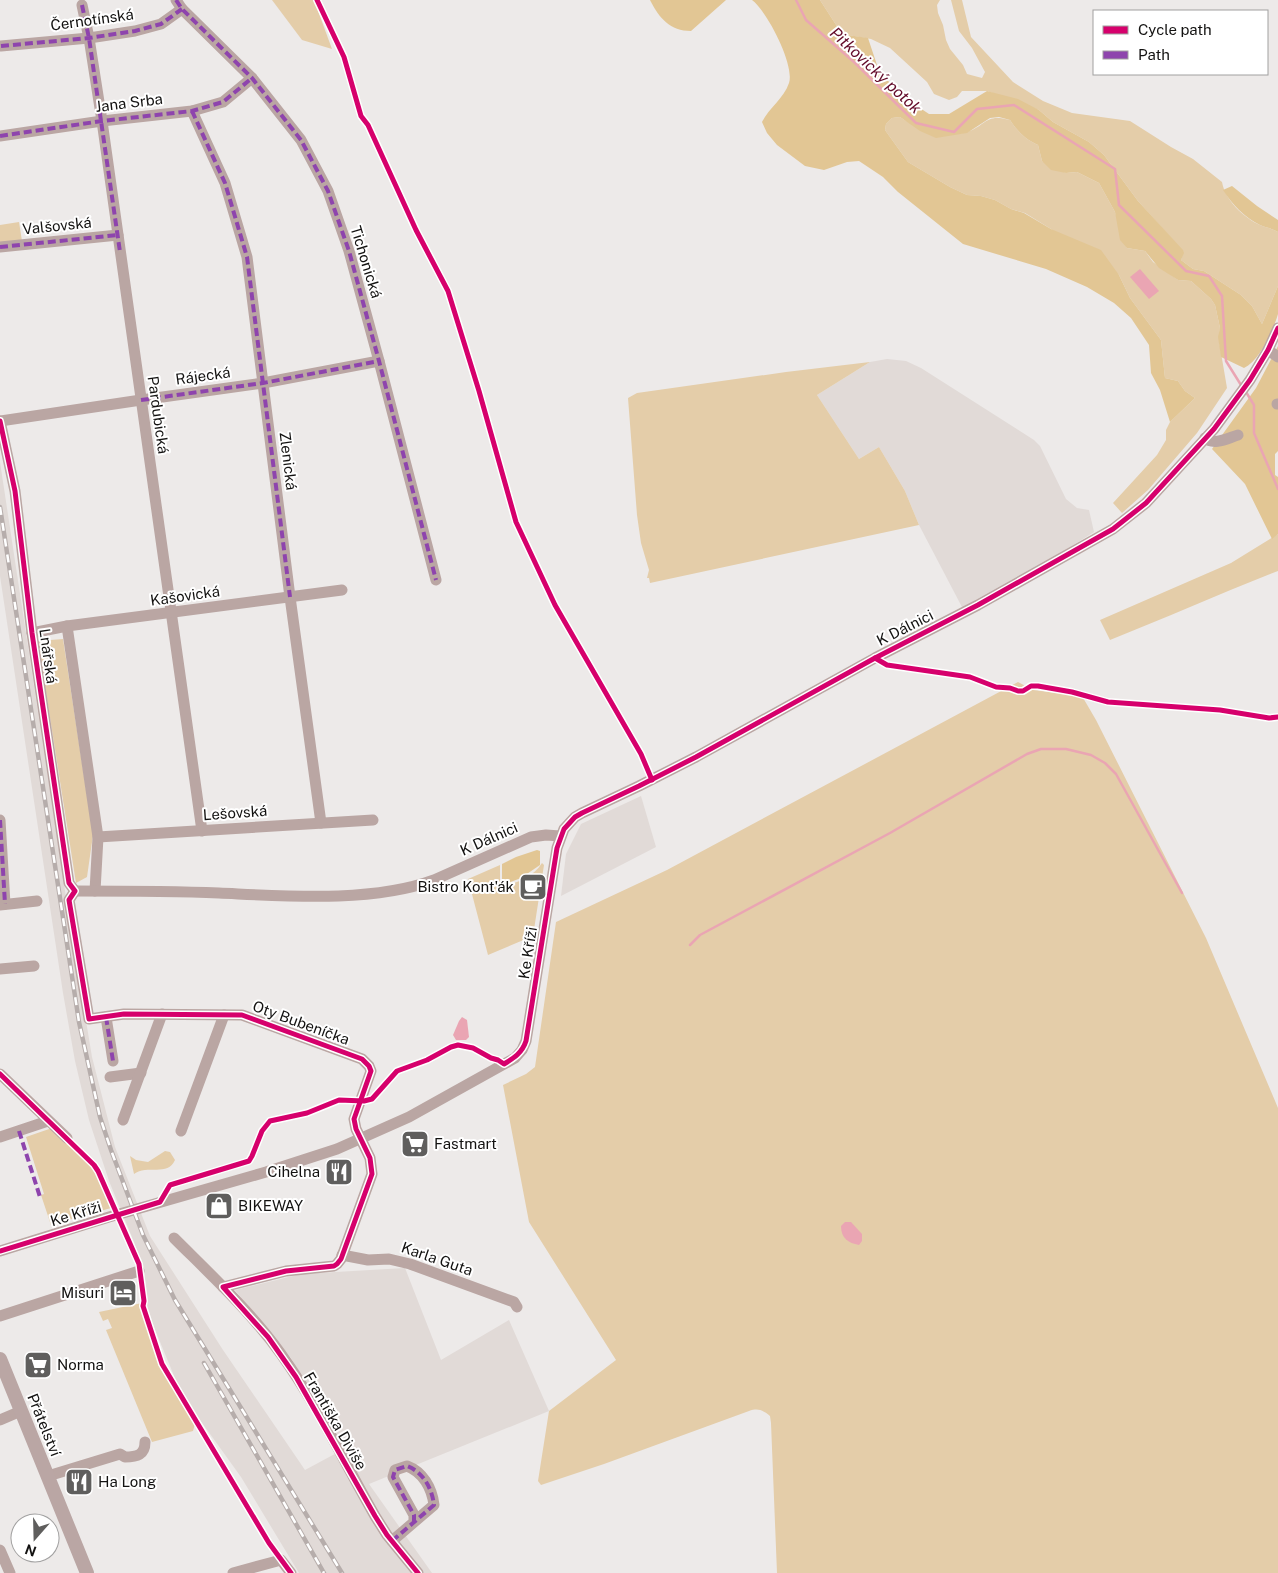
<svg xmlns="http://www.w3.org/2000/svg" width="1278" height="1573" font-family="'Public Sans',sans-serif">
	<rect width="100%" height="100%" fill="#edeae9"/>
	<!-- built -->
	<g fill="#e1dad7">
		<polygon points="887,359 906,361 921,368 1034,440 1040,446 1066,499 1077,508 1089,510 1094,532 1051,559 963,609 919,525 905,491 879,447 859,459 817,395 870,362"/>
		<polygon points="0,462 71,930 92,1057 115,1147 150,1236 223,1350 305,1470 344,1449 291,1358 235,1290 301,1274 405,1268 441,1360 509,1320 549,1411 369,1484 432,1573 299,1573 241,1477 182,1395 146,1308 142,1265 134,1242 109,1181 89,1120 75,1061 63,993 0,576"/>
		<polygon points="641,796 656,847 561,896 566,854 581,824"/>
	</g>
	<!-- green -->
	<g fill="#e4cda9">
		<polygon points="272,0 314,0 332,49 302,40"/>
		<path d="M820 0H940L937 5 938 13 943 25 946 40 950 49 963 65 967 74 982 78 985 72 972 48 959 31 951 0H962L971 37 1013 82 1043 101 1072 113 1130 121 1171 147 1193 159 1222 182C1225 200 1244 218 1260 225 1266 228 1272 228 1278 232V286L1262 324 1252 306 1241 295 1204 271 1193 269 1181 260 1183 253 1182 250 1138 201 1104 155 1089 142 1053 122 1039 110 987 91H962L957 97 949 100 934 94 927 82 890 48 871 39 848 35 840 31Z"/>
		<path d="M900 117C913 127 951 138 967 132 987 125 985 113 1010 120 1018 132 1025 139 1038 145L1042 161 1066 173 1077 172 1099 183 1115 212 1127 248 1145 251 1153 262 1178 280 1191 281 1211 299 1215 305 1220 328 1219 341 1227 388 1197 433 1148 490 1122 513 1113 503 1157 455 1166 440V430L1170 422 1195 398 1185 391 1178 381 1165 378 1161 340 1130 298 1119 275 1051 229 1025 213 1011 209 995 200 981 196 967 195 950 187 908 162 885 130 886 124 892 118Z"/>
		<polygon points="19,222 22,241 0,244 0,225"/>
		<polygon points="870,362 817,395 859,459 879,447 905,491 919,525 650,583 649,578 647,578 649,570 641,543 637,515 628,398 637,393 786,372"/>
		<path d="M1278 534V571C1221 593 1166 618 1110 640L1100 620 1231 563Z"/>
		<polygon points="63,639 93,835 87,877 76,883 38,641"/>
		<path d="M1018 682 1033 690 1082 696 1096 720 1206 938 1278 1108V1573H777L771 1423 770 1416C763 1410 758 1408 749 1411L604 1464 541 1485 538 1481 549 1411 616 1360 529 1222 503 1085 526 1074 535 1067 556 922 667 870Z"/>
		<path d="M542 863 544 865 533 936 488 955 468 879 500 865V881L508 885C521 881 534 876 542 863Z"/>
		<polygon points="52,1128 93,1168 111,1208 51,1225 41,1195 44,1194 26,1137"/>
		<path d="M165 1151 170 1152 175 1160C168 1177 147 1164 134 1174L130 1156 136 1160 148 1162Z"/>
		<polygon points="142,1303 142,1309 160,1364 195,1424 193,1431 152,1442 106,1330 112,1328 108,1319 103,1321 99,1312"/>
	</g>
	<!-- forest -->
	<g fill="#e2c694">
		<path d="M650 0H726L691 31C670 31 659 18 650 0Z"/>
		<path d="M752 0H820L840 31 848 35 868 38 879 71 902 96 929 114H949L987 91 1018 99 1039 110 1053 122 1089 142 1104 155 1138 201 1183 250 1184 253 1181 260 1193 269 1204 271 1241 295 1252 306 1262 324 1278 286C1278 295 1278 306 1278 314 1273 331 1260 360 1244 368L1221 357 1218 337 1220 328 1215 305 1211 299 1191 281 1178 280 1159 268 1145 251 1127 248 1120 240 1115 212 1099 183 1077 172 1066 173 1051 170 1042 161 1038 145C1025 139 1018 132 1010 120L999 117 990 118 967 133 936 138 920 131 900 117 892 118 886 124 885 130 908 162 950 187 967 195 981 196 995 200 1011 209 1024 213 1051 229 1101 250 1119 275 1130 298 1161 340 1165 378 1178 381 1185 391 1195 398 1170 422 1160 390 1151 373 1149 345 1131 318 1114 303 1087 287 1046 269 963 244 898 192 883 177 859 161 847 162 824 170 805 166 777 145 767 133 762 122C769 108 784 98 789 83 795 65 767 11 752 0Z"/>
		<path d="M1232 186 1257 206 1278 220V232C1272 228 1266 228 1260 225 1245 218 1232 204 1223 190Z"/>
		<polygon points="1278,346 1278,451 1275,454 1275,475 1278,477 1278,534 1272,539 1245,484 1212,449 1256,388"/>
		<polygon points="537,850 540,851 540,865 521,878 508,883 502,879 502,864 516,857"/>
	</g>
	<!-- water -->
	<g fill="#eaa5b3">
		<polygon points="1140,269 1159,291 1149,299 1130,277"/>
		<polygon points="462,1017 467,1020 469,1037 466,1040 456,1040 453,1035 459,1021"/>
		<path d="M845 1222H851L862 1234V1241L859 1245C848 1243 841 1238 841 1226Z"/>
	</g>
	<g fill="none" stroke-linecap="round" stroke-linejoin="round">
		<!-- stream -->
		<g stroke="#eaa5b3" stroke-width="2.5">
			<polyline points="796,0 806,20 854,62 916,123 954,132 977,109 1014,105 1115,169 1119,205 1186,271 1209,276 1222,296 1226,361 1241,385"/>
			<polyline points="1246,392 1254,405 1254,433 1278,489"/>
			<polyline points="690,945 700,935 890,833 1027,754 1041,749 1066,749 1091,755 1105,763 1116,774 1182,893"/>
		</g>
		<!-- minor -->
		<g stroke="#baa6a3" stroke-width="11">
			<polyline points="176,0 182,9 252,78 301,140 328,191 349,251 379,361 436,580"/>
			<polyline points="82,5 89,38 102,121 202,831"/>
			<polyline points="1,46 89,38 135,31 161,24 182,9"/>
			<polyline points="192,111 225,183 247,257 290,597 321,823"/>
			<polyline points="0,136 102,121 192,111 223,102 252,78"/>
			<polyline points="0,247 118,235"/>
			<polyline points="1268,350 1278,357"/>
			<polyline points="1277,404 1278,404"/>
			<polyline points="0,421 15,491 32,633 69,883 75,891"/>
			<polyline points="0,421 141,400 263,383 379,361"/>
			<path d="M1205 438C1214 446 1228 438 1238 435"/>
			<polyline points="67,626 98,837 95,891"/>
			<polyline points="32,633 67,626 342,590"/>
			<polyline points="0,820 5,904"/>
			<polyline points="98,837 373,820"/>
			<polyline points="75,891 69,900 89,1019 124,1014 242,1015 362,1059 369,1066 371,1071 354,1119 356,1129 370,1158 372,1174 341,1259 337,1264 334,1266 286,1271 223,1287"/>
			<path d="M75 891C123 891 171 891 219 893 285 896 372 903 434 880L531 837 546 835 560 836"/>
			<polyline points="0,905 37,901"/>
			<polyline points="0,969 34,966"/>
			<polyline points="106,1017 113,1061"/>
			<polyline points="0,1074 67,1138"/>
			<polyline points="110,1077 141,1073"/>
			<polyline points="123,1120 162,1014"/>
			<polyline points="181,1131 224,1015"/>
			<polyline points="0,1137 48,1121"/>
			<path d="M174 1238C211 1275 250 1311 281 1354 317 1404 344 1462 375 1516L387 1535 418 1573"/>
			<polyline points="0,1251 109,1217 266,1172 337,1149 409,1117 515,1058 522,1050 526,1041 557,848 564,829 575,817 582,813 639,786 696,757 875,658 978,605 1113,529 1146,503 1214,429 1250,380 1268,350 1278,328"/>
			<polyline points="342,1255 368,1260 389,1259 410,1264 514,1302 517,1307"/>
			<polyline points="0,1316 139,1271"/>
			<polyline points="0,1420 21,1411"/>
			<path d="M48 1476 120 1454 125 1457C137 1457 145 1455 145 1442"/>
			<path d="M392 1541 434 1505C432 1488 423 1472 407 1466L395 1470 393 1477 414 1515V1521"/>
			<polyline points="0,1550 10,1573"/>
			<polyline points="233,1573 281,1560 291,1573"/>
		</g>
		<!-- major -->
		<polyline stroke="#baa6a4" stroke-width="14" points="0,1359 87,1573"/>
		<defs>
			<g id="rail">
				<polyline points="0,507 79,1022 100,1117 111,1150 143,1235 175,1300 342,1573"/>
				<polyline points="204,1363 324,1573"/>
			</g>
		</defs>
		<!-- rail casing -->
		<use href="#rail" stroke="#b6adab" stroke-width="4.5"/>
		<!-- rail -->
		<use href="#rail" stroke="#fff" stroke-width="2.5" stroke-dasharray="8" stroke-linecap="butt"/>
		<!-- quiet -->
		<g stroke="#8e44ad" stroke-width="4" stroke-dasharray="8 4" stroke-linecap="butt">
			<polyline points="176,0 182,9 252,78 301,140 328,191 349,251 379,361 436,580"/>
			<polyline points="82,5 89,38 120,252"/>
			<polyline points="1,46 89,38 135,31 161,24 182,9"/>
			<polyline points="192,111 225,183 247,257 290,597"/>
			<polyline points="0,136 102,121 192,111 223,102 252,78"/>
			<polyline points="0,247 118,235"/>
			<polyline points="141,400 263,383 379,361"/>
			<polyline points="0,820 5,904"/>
			<polyline points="106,1017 113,1061"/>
			<polyline points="19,1131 40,1197"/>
			<path d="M392 1541 434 1505C432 1488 423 1472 407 1466L395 1470 393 1477 414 1515V1521"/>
		</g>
		<defs>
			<g id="cycleway">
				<polyline points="317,0 344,57 361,116 368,125 416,230 448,291 479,391 516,522 555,605 641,754 652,780"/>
				<polyline points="0,421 15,491 32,633 69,883 75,891 69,900 89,1019 124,1014 242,1015 362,1059 369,1066 371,1071 354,1119 356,1129 370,1158 372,1174 341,1259 337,1264 334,1266 286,1271 223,1287 268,1337 296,1377 375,1516 387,1535 418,1573"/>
				<polyline points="875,658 887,665 970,677 996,687 1010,688 1018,691 1023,691 1031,686 1038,686 1072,692 1108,702 1220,710 1269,718 1278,717"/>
				<polyline points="0,1074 94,1165 98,1171 139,1264 144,1301 143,1306 162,1364 269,1543 291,1573"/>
				<path d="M0 1251 160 1202 170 1185 249 1161 252 1156 262 1131 270 1121 307 1113 339 1100 364 1101 372 1099 397 1071 427 1060 451 1047 458 1045 473 1048 491 1058 498 1060 504 1064C514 1058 522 1053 526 1041L557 848 564 829 575 817 582 813 639 786 696 757 875 658 978 605 1113 529 1146 503 1214 429 1250 380 1268 350 1278 328"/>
			</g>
		</defs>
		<!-- cycleway casing -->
		<use href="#cycleway" stroke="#fff" stroke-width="8"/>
		<!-- cycleway -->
		<use href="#cycleway" stroke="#d6006c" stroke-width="5"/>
	</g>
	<!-- icons -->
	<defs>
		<symbol id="cafe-square" viewBox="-11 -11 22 22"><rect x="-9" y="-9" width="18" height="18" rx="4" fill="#5f5e5d" stroke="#fff"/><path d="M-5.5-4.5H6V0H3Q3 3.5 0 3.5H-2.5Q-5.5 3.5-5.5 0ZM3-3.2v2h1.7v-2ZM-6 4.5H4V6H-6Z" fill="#fff"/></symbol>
		<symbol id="supermarket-square" viewBox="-11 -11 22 22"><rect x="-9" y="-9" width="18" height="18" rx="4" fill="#5f5e5d" stroke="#fff"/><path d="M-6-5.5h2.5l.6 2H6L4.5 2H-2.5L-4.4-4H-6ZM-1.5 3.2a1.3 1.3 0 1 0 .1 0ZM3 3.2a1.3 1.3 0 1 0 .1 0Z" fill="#fff"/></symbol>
		<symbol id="restaurant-square" viewBox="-11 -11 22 22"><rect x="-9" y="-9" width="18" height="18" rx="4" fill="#5f5e5d" stroke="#fff"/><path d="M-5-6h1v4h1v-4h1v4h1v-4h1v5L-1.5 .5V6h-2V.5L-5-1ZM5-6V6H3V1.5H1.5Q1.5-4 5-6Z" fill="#fff"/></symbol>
		<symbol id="shop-square" viewBox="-11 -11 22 22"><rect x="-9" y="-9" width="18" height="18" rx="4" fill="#5f5e5d" stroke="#fff"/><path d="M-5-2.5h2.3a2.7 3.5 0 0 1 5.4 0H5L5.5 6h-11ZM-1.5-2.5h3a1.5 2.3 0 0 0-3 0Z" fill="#fff"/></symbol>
		<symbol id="hotel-square" viewBox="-11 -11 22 22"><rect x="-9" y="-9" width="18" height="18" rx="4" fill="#5f5e5d" stroke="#fff"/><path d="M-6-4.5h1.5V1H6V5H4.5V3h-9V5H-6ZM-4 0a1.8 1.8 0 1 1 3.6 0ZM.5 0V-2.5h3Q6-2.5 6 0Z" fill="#fff"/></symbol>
	</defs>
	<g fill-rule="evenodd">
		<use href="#cafe-square" x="517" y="871" width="32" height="32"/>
		<use href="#supermarket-square" x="399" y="1128" width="32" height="32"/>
		<use href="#restaurant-square" x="323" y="1156" width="32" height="32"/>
		<use href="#shop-square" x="203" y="1190" width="32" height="32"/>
		<use href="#hotel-square" x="107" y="1277" width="32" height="32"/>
		<use href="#supermarket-square" x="22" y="1349" width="32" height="32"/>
		<use href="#restaurant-square" x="63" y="1466" width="32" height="32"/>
	</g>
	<g text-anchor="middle" stroke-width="4" stroke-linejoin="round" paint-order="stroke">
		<!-- street labels -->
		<g font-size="15" fill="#131211" stroke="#fff">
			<text transform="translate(92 20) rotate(-8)" y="5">Černotínská</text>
			<text transform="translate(129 103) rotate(-7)" y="5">Jana Srba</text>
			<text transform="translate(57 226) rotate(-6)" y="5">Valšovská</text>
			<text transform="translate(366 262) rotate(73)" y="5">Tichonická</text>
			<text transform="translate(203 376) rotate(-8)" y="5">Rájecká</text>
			<text transform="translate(158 415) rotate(82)" y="5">Pardubická</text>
			<text transform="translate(288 461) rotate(83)" y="5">Zlenická</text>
			<text transform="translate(185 596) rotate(-8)" y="5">Kašovická</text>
			<text transform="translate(905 628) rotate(-27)" y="5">K Dálnici</text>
			<text transform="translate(48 656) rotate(82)" y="5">Lnářská</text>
			<text transform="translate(235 813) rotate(-4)" y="5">Lešovská</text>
			<text transform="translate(489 839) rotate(-24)" y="5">K Dálnici</text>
			<text transform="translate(528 953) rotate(-81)" y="5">Ke Kříži</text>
			<text transform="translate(301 1023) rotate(20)" y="5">Oty Bubeníčka</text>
			<text transform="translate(76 1214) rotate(-17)" y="5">Ke Kříži</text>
			<text transform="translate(437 1259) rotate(19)" y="5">Karla Guta</text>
			<text transform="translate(335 1421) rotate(60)" y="5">Františka Diviše</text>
			<text transform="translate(44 1425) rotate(68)" y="5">Přátelství</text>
		</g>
		<!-- poi labels -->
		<g font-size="15" fill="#131211" stroke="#fff" text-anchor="start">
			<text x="514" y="892" text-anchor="end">Bistro Kont'ák</text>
			<text x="434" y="1149">Fastmart</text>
			<text x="320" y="1177" text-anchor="end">Cihelna</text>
			<text x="238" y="1211">BIKEWAY</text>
			<text x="104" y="1298" text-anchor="end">Misuri</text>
			<text x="57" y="1370">Norma</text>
			<text x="98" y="1487">Ha Long</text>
		</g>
		<!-- water labels -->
		<g font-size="16" font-style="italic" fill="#630b2a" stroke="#fff">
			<text transform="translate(876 70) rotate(43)" y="6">Pitkovický potok</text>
		</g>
	</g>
	<!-- legend -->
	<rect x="1093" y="10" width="175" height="65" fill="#ffffff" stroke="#a1a0a0"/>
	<rect x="1103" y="26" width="25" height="8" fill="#d6006c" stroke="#a1a0a0"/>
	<text x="1138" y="35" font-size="15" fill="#131211">Cycle path</text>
	<rect x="1103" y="51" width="25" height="8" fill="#8e44ad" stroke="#a1a0a0"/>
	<text x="1138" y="60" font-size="15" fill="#131211">Path</text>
	<!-- north arrow -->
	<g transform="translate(35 1538) rotate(200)"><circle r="24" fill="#ffffff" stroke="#a1a0a0"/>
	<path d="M0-4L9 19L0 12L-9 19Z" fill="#5f5e5d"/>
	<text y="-8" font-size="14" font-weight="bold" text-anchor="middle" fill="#131211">N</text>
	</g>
</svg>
